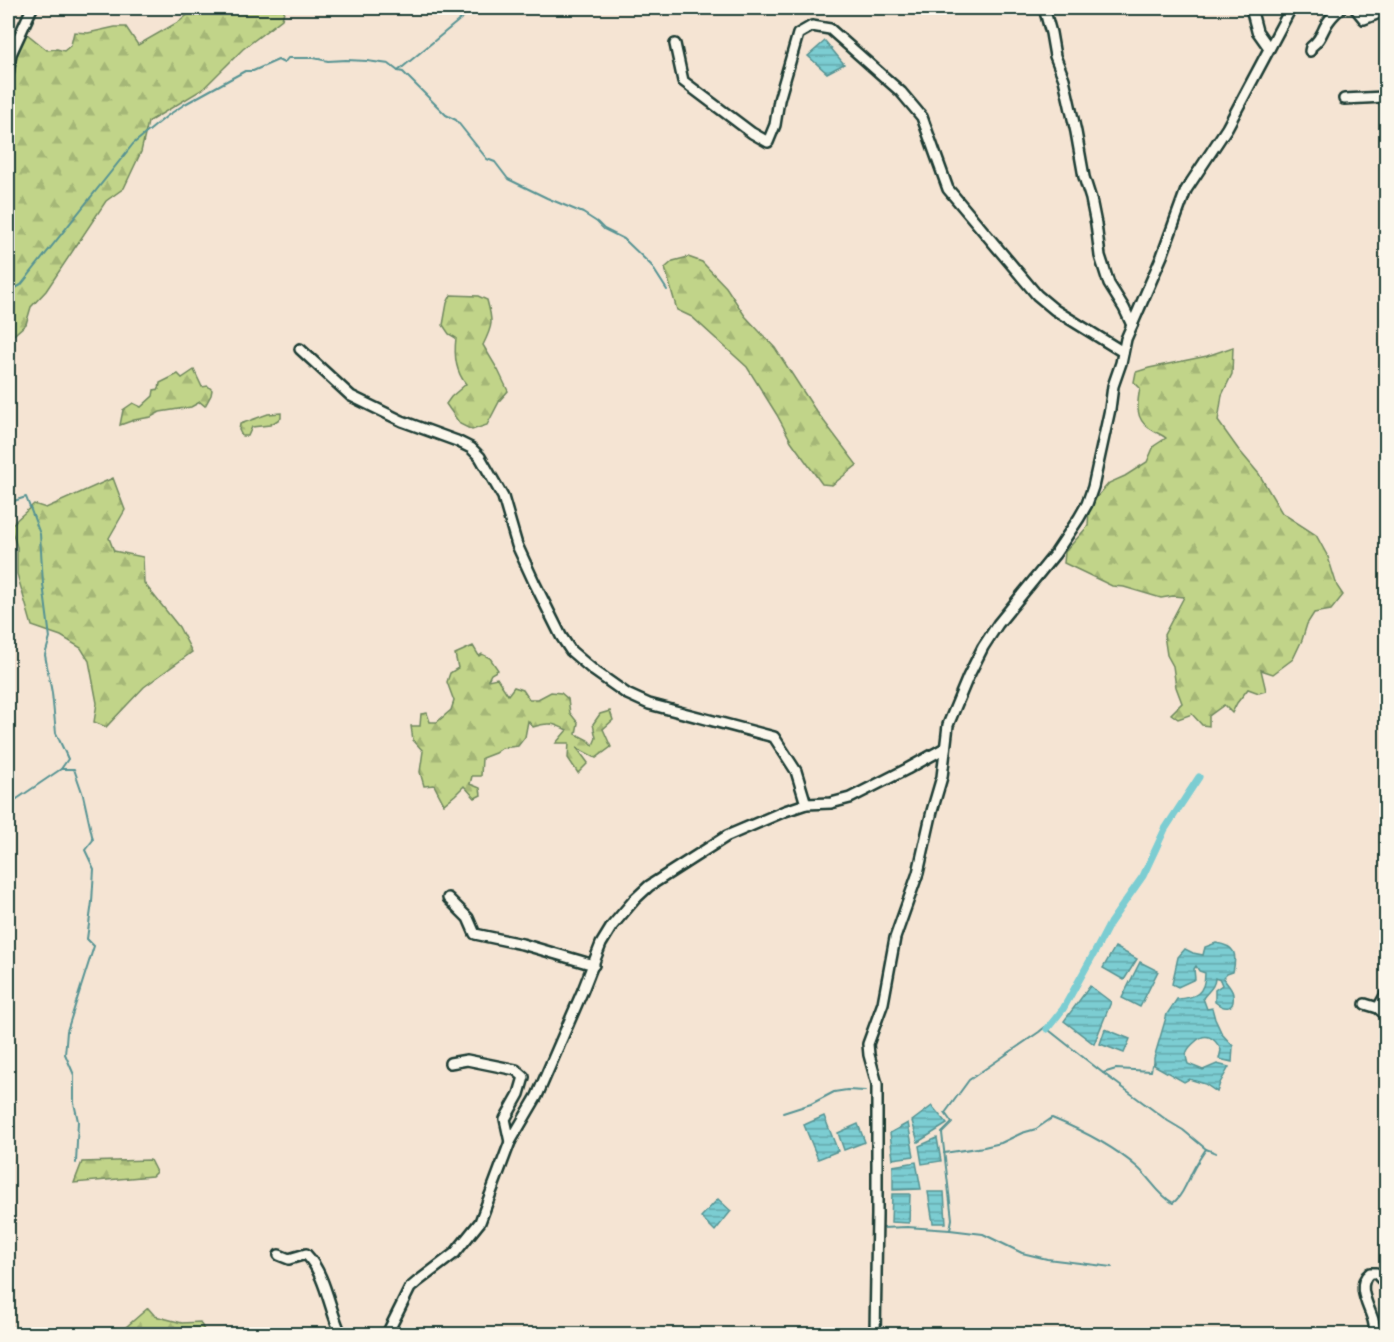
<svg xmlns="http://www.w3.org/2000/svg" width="1394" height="1342" font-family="'Comic Neue',sans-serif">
	<defs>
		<pattern id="forest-firs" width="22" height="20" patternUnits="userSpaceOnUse" patternTransform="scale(1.5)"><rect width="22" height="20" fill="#c1d489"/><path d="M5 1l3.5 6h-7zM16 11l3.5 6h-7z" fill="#a5b777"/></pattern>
		<pattern id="water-rules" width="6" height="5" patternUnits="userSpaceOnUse" patternTransform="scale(1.5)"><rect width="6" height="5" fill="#7bcdd2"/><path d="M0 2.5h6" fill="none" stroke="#64a8ab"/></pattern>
	</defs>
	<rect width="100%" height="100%" fill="#f5e4d3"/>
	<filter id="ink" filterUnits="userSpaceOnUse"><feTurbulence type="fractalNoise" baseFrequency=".0167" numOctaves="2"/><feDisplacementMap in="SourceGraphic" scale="12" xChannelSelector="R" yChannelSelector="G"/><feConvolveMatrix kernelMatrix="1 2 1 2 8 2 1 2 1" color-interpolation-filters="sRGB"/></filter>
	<g filter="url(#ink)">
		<!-- forest -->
		<g fill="url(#forest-firs)" stroke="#70885e" stroke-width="1.5">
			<polygon points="196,8 285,8 282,19 243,49 203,89 148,122 141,152 124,188 106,201 46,291 31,307 26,324 8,340 8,24 27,34 47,50 57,49 64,51 71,45 74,32 88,33 115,27 126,27 138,45 180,21"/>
			<polygon points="688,257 702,262 726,287 745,316 775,348 814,408 857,465 832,485 822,484 791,441 777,415 747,367 692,317 677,310 665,268 673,261"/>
			<path d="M451 295 478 296 487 300C493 322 493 325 483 345L498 370 508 391 500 400 487 425 472 430 460 424 446 404 451 397 466 384C455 371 454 354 456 338L449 334 443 325 447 303Z"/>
			<path d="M1233 347 1232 374 1222 395 1218 421 1238 449 1259 474 1282 513 1316 535 1328 557 1337 586 1343 595 1331 610 1314 613 1307 624 1302 640 1293 659 1273 674 1261 670 1266 691 1259 693 1248 689 1237 703 1232 713 1224 705 1209 716V726L1202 725 1192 714 1178 719 1171 714 1182 703 1176 687 1173 666 1167 655 1164 635 1184 597 1173 596 1161 598 1124 587 1112 586 1064 563 1065 552 1088 526 1089 508 1097 497 1109 483 1125 476 1147 462 1154 446 1166 438C1161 434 1154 432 1149 428 1135 419 1137 403 1140 388L1134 382 1136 372 1149 368 1207 356Z"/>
			<polygon points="194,370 202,387 208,386 212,390 211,395 205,406 200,402 191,407 160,412 151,417 134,420 120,425 123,410 133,403 141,407 153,396 154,390 159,389 160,383 178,374 182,378"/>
			<polygon points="281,413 281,418 270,425 252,427 248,436 242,436 239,430 240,424 268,414"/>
			<polygon points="113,478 125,510 109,538 114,551 143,557 144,583 179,627 192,652 144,687 106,727 94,722 97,703 89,661 81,648 61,636 32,626 17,574 17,547 10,526 34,504 46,508"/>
			<path d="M473 646 479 656 482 654 490 658 498 670 491 674 488 680 497 678 508 695 514 687 523 690 529 699H538L551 692 561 693 568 699 570 713 578 723 576 734 588 740 593 745 596 738 593 724 600 714 610 711 613 720 603 729 611 747 596 758 577 748 588 763 578 773 568 758 569 743H556L567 730C553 723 548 722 533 727L528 721 525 737 518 746 502 748 495 753 482 758 481 776H472L470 784 480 788 481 795 475 798 464 786 455 795 444 804 434 785 424 786 420 772 423 751 413 740 411 726H420L421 714 427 713 430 722H437L451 710 454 701 447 682 450 673 458 668 455 654Z"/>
			<polygon points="150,1160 156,1172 152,1176 74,1183 82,1162"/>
			<polygon points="148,1308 155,1316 182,1323 200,1322 206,1334 145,1334 126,1327"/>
		</g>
		<!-- water -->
		<g fill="url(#water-rules)" stroke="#569393" stroke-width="1.5">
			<polygon points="825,41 844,64 827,73 808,56"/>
			<path d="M1216 943C1236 946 1237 954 1233 972L1227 974 1223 978C1226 983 1233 989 1233 995 1235 1010 1225 1010 1215 1002V990L1222 985 1220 980 1215 978C1215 987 1208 991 1203 998L1207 1009 1212 1008 1215 1019 1222 1034 1233 1046 1232 1062 1219 1059 1221 1050C1215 1038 1206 1031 1195 1042 1187 1049 1184 1053 1188 1064L1203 1070 1217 1064 1229 1067 1220 1083 1217 1092 1205 1084 1189 1079 1184 1082 1154 1065V1058L1167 1014 1177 999C1195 998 1205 994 1205 973L1199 971 1196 966 1194 969 1195 979 1178 987 1172 984 1178 957 1185 949 1193 953 1203 955 1205 947Z"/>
			<polygon points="1115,947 1137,959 1124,980 1103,968"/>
			<polygon points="1140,962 1158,971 1140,1007 1122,998"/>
			<polygon points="1090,986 1111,1002 1094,1044 1064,1021"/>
			<polygon points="1105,1029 1130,1039 1124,1053 1100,1044"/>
			<polygon points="932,1106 947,1124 918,1142 912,1121"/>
			<polygon points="824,1116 838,1151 818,1159 804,1125"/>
			<polygon points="908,1123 914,1156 893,1159 890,1133"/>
			<polygon points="858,1124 865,1142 844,1150 838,1133"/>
			<polygon points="937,1138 941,1161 922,1164 919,1146"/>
			<polygon points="916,1162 921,1189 893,1190 893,1166"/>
			<polygon points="928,1192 944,1192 946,1223 933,1223"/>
			<polygon points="892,1194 910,1194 909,1223 891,1222"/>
			<polygon points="718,1199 731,1211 715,1231 701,1217"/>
		</g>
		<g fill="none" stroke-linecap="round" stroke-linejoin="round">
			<!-- stream -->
			<g stroke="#569393" stroke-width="2">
				<polyline points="398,71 474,8"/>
				<polyline points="8,292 21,285 133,144 167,116 185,104 245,71 253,71 278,60 284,63 288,58 314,58 328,61 346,60 367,61 389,64 398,71 403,72 446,115 456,120 487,159 495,162 508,179 547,198 583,213 597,222 604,229 624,239 651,265 667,290"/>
				<polyline points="8,503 26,497 40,534 43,584 50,638 45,655 52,693 56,733 68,759 61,769 8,805"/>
				<polyline points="61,769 74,769 83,795 93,840 85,850 94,869 92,902 87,939 94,946 67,1031 66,1044 65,1054 74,1075 74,1103 78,1121 76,1163"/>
				<polyline points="1103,1073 1168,1121 1183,1130 1206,1149 1216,1153"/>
				<polyline points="783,1113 811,1104 834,1092 847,1090 865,1091"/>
				<path d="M944 1153 984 1147 1001 1143 1022 1133 1036 1129 1052 1118C1081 1130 1113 1146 1137 1167 1150 1178 1158 1195 1173 1203 1182 1196 1184 1188 1189 1179 1193 1168 1200 1158 1206 1149"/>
				<polyline points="881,1189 883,1190 882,1228 907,1227 950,1230 983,1234 1022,1253 1047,1259 1112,1267"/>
				<polyline points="950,1230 952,1219 942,1133 952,1123 945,1113 969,1080 1039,1032 1045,1027 1103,1073 1116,1069 1151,1071 1152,1065 1155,1063"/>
			</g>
			<!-- canal -->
			<polyline stroke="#7bcdd2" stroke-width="7" points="1047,1029 1063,1009 1097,948 1110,923 1143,876 1165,829 1199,777"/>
			<defs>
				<g id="minor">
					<polyline points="1044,8 1051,33 1055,56 1064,79 1076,132 1084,177 1091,199 1096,224 1100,256 1109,284 1124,308 1132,325"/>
					<polyline points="1251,8 1257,31 1269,48"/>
					<polyline points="1355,8 1364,19 1379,13 1386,8"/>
					<polyline points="675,44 683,81 752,133 768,142 775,125 779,100 798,34 812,26 830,29 901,92 922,117 948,189 1037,295 1055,310 1123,352"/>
					<path d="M1310 51 1311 47C1319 41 1321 35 1325 27 1329 19 1335 13 1341 8"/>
					<polyline points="8,75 11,54 32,8"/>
					<polyline points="1344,99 1384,97 1386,96"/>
					<polyline points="300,349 351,396 402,421 457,441 471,448 480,457 503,497 517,545 534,582 561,636 571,651 593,670 627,694 649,704 774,737 796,771 806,804"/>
					<polyline points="448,898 468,918 475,934 522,944 594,965"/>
					<polyline points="1365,1004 1378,1008 1386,1015"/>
					<polyline points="1378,1008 1386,994"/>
					<polyline points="450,1063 467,1060 516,1070 524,1077 519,1094 505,1119 510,1142"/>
					<path d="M279 1255 289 1259 306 1254C326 1275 329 1309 341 1334"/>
					<polyline points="387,1334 410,1288 417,1282 455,1253 480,1222 510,1142 537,1096 583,990 601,944 612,926 635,899 649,886 727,836 785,811 806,804 831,803 850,798 907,769 945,748"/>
					<polyline points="875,1334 877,1215 877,1084 869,1055 868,1044 883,1003 895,938 918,873 932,811 942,777 948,725 968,677 983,647 998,624 1055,554 1079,518 1087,504 1093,487 1110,409 1113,386 1121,363 1126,339 1162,256 1186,190 1227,128 1291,8"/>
					<path d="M1376 1334C1375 1330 1374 1324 1373 1320 1369 1306 1355 1285 1370 1273H1376L1386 1284"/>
				</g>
			</defs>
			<!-- minor casing -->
			<use href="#minor" stroke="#1f3d34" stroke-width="14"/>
			<!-- minor -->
			<use href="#minor" stroke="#fbf7ec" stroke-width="9"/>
		</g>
	</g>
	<!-- margin -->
	<rect width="1394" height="1342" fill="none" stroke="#fbf7ec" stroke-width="30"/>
	<rect x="15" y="15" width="1364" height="1312" fill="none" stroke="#1f3d34" stroke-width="2" filter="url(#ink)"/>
</svg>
